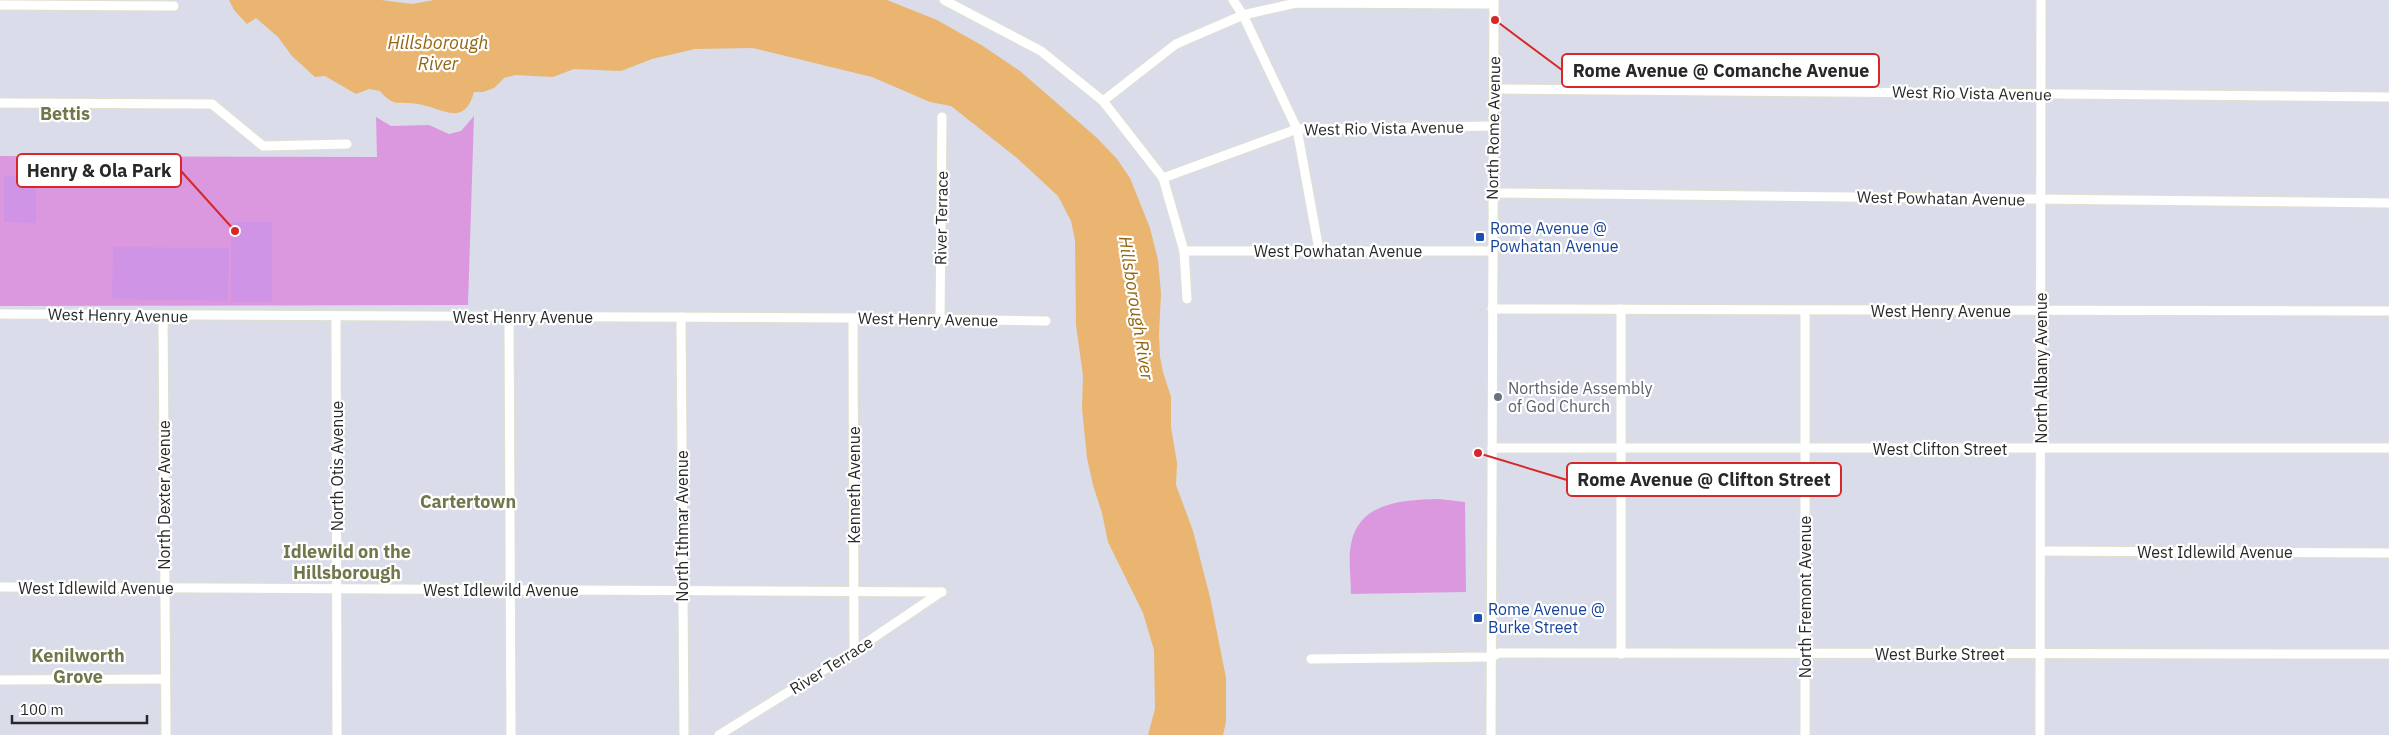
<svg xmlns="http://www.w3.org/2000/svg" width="2389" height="735" font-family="'IBM Plex Sans',sans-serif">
	<rect width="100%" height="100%" fill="#dadcea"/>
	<!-- green -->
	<g fill="#dc98df">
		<polygon points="474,116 468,305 0,306 0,156 377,157 376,117 391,126 429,125 449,134 461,131"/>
		<path d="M1439 499 1465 502 1466 592 1351 594C1351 578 1348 559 1351 544 1359 501 1405 500 1439 499Z"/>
	</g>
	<!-- pitch -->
	<g fill="#d094e6">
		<polygon points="4,176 36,176 36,223 4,222"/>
		<rect x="231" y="222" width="41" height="80"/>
		<polygon points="113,247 229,248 228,301 112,299"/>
	</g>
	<!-- water -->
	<path fill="#e9b570" d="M229 0H381L412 4 434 0H887L937 20 983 46 1020 71 1096 137 1117 159 1130 178 1150 228 1158 260 1161 293 1159 335 1160 357 1163 372 1171 397V427L1177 463 1176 485 1193 531 1210 597 1226 678V722L1223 735H1148L1155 709 1154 650 1143 613 1108 542 1102 513 1093 485 1087 458 1082 408 1083 376 1076 325 1075 240 1071 221 1058 196 1017 158 951 106 930 102 872 77 753 48 695 49 652 59 621 71 574 69 553 77 515 75 504 78 494 88 483 92H474C464 128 443 108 418 104 399 101 394 108 380 91L369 89 356 94 325 76 315 77 292 56 278 37 256 18 247 24 234 10Z"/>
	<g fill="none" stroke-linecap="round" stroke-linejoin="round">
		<defs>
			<g id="minor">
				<polyline points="944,0 1041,51 1103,101 1163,178 1184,251 1187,299"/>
				<polyline points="1233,0 1243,15 1297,129 1319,250"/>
				<polyline points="0,5 174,6"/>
				<polyline points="1494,89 2389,97"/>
				<polyline points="1103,101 1176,44 1243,15 1296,3 1494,4"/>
				<polyline points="0,103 212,104 263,146 347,144"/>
				<polyline points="1163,178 1297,129 1494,126"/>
				<polyline points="1493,193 2389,203"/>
				<polyline points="1184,251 1492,251"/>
				<polyline points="1492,309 2389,311"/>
				<polyline points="1621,309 1621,654"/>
				<polyline points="1805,310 1805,735"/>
				<polyline points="0,314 853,318 1046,321"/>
				<polyline points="163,316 166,735"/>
				<polyline points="336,317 337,735"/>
				<polyline points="509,317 511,735"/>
				<polyline points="681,317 684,735"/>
				<polyline points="853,318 854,651"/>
				<polyline points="940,319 942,117"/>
				<polyline points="1492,448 2389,448"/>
				<polyline points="2041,551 2389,553"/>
				<polyline points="0,587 942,592"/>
				<polyline points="1311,659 1491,657 1499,653 2389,654"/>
				<polyline points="0,680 165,679"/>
				<polyline points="719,735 854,651 941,592"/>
				<polyline points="1491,735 1494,0"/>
				<polyline points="2040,735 2041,0"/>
			</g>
		</defs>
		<!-- minor casing -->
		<use href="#minor" stroke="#dfe1cf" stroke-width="11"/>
		<!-- minor -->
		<use href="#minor" stroke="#fff" stroke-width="9"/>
	</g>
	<!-- markers -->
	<g fill="#1a4fb4" stroke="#fff" stroke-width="2">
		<rect x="1475" y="232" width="10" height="10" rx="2.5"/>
		<rect x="1473" y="613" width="10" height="10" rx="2.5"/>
	</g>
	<circle fill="#6b7280" stroke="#fff" stroke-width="2" cx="1498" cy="397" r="5"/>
	<g text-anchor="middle" stroke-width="4.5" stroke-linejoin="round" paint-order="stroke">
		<!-- street labels -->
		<g font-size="16" fill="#282828" stroke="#fff">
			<text transform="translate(1972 93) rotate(1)" y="6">West Rio Vista Avenue</text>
			<text transform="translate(1384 128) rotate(-1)" y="6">West Rio Vista Avenue</text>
			<text transform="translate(1493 128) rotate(-89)" y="6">North Rome Avenue</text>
			<text transform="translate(1941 198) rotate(1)" y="6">West Powhatan Avenue</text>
			<text transform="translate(941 218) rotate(-89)" y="6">River Terrace</text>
			<text x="1338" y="257">West Powhatan Avenue</text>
			<text x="1941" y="317">West Henry Avenue</text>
			<text transform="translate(118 315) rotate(1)" y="6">West Henry Avenue</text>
			<text x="523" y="323">West Henry Avenue</text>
			<text transform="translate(928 319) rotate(1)" y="6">West Henry Avenue</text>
			<text transform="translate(2041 368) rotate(-90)" y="6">North Albany Avenue</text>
			<text x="1940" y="455">West Clifton Street</text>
			<text transform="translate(337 466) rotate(-90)" y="6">North Otis Avenue</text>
			<text transform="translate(854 485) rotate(-90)" y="6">Kenneth Avenue</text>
			<text transform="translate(164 495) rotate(-90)" y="6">North Dexter Avenue</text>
			<text transform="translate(682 526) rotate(-90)" y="6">North Ithmar Avenue</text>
			<text x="2215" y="558">West Idlewild Avenue</text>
			<text x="96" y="594">West Idlewild Avenue</text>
			<text x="501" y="596">West Idlewild Avenue</text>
			<text transform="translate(1805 597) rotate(-90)" y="6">North Fremont Avenue</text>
			<text x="1940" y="660">West Burke Street</text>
			<text transform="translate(831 665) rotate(-32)" y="6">River Terrace</text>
		</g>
		<!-- transit labels -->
		<g font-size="16" fill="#164399" stroke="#fff" text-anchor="start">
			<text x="1490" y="234">Rome Avenue @<tspan x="1490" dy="18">Powhatan Avenue</tspan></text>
			<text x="1488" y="615">Rome Avenue @<tspan x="1488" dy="18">Burke Street</tspan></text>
		</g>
		<!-- worship labels -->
		<g font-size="16" fill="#5b616d" stroke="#fff" text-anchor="start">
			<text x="1508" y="394">Northside Assembly<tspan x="1508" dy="18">of God Church</tspan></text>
		</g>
		<!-- water labels -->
		<g font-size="18" font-style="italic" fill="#926512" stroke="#fff">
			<text x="438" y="49">Hillsborough<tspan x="438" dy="21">River</tspan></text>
			<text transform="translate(1136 308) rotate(81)" y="6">Hillsborough River</text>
		</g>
		<!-- neighbourhood labels -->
		<g font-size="18" font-weight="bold" fill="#71774b" stroke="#fff">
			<text x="65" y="120">Bettis</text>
			<text x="468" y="508">Cartertown</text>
			<text x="347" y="558">Idlewild on the<tspan x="347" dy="21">Hillsborough</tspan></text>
			<text x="78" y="662">Kenilworth<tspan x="78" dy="21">Grove</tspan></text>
		</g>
	</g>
	<!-- callouts -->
	<path fill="none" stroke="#d62828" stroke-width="2" d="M1495 20L1562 70M235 231L181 171M1478 453L1567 480"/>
	<g fill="#d62828" stroke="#fff" stroke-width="2">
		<circle cx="1495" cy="20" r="5"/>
		<circle cx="235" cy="231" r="5"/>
		<circle cx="1478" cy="453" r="5"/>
	</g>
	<g fill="#fff" stroke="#d62828" stroke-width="2">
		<rect x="1562" y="54" width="317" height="33" rx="5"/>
		<rect x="17" y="154" width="164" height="33" rx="5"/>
		<rect x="1567" y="463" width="274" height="33" rx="5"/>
	</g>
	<g font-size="18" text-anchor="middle" font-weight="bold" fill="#282828">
		<text x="1721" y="77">Rome Avenue @ Comanche Avenue</text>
		<text x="99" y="177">Henry &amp; Ola Park</text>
		<text x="1704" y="486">Rome Avenue @ Clifton Street</text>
	</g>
	<!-- scale -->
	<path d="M12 715v8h135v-8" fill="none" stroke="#282828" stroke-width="2.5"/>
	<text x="20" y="715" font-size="15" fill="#282828" stroke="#ffffff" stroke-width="4" paint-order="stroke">100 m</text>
</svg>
